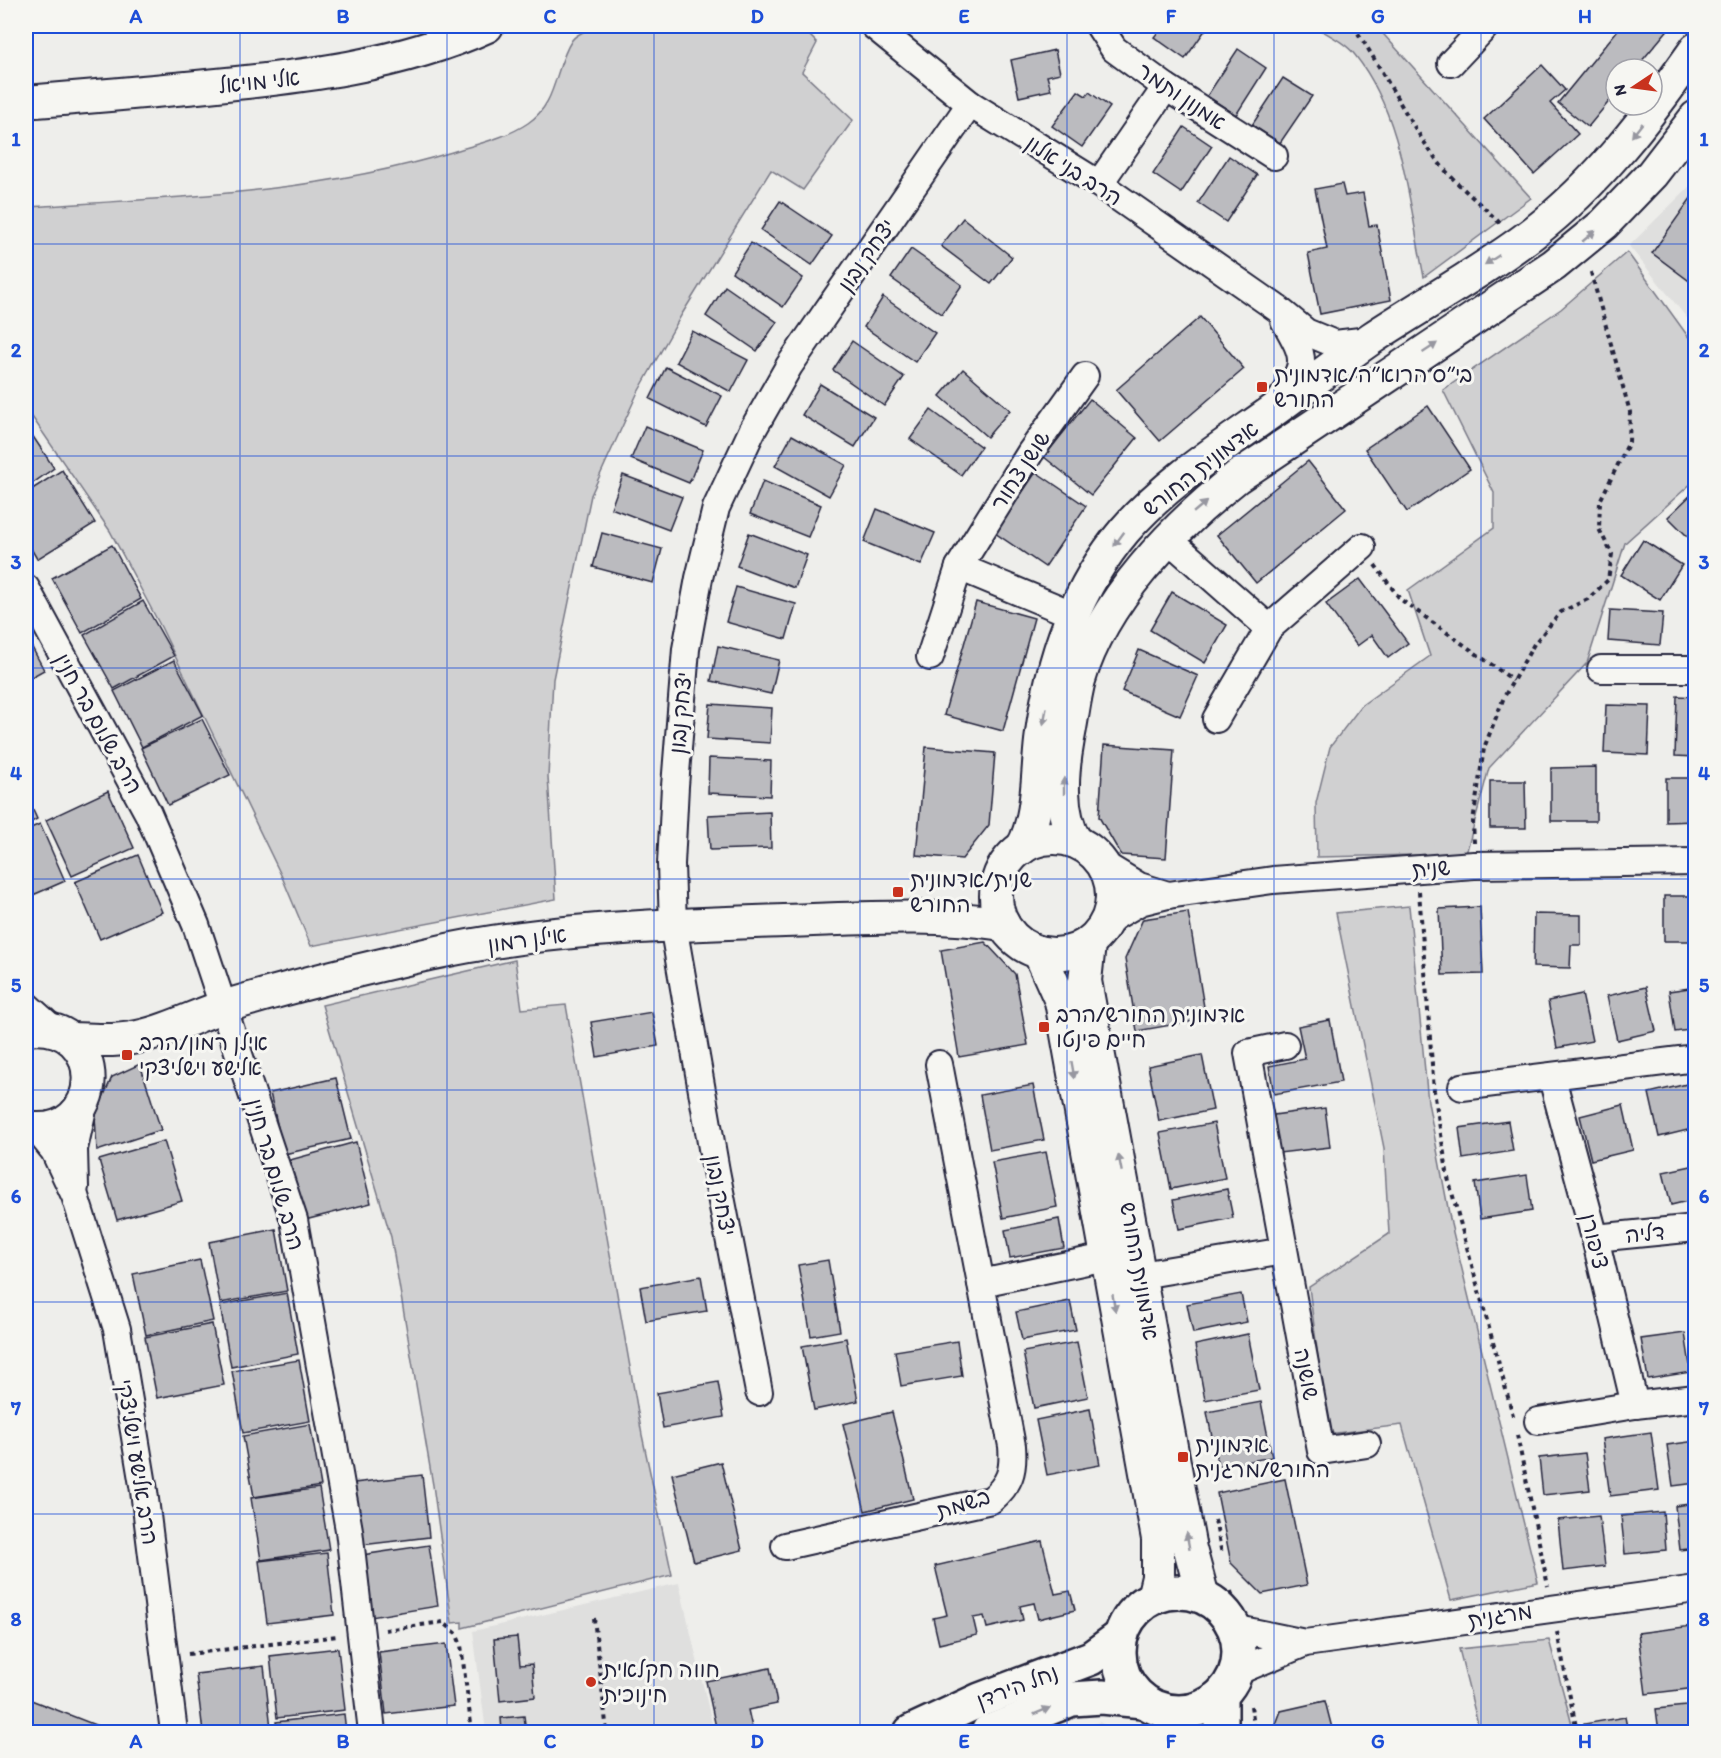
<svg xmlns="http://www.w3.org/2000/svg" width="1721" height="1758" font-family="Itim,'Playpen Sans Hebrew',sans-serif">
	<rect width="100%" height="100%" fill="#eeeeeb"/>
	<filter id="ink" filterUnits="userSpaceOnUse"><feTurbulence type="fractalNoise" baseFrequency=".0167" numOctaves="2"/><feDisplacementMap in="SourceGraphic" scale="12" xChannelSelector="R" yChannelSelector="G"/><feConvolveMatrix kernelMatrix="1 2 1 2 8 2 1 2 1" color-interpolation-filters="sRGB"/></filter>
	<g filter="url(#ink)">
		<!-- built -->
		<g fill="#dfdfde">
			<polygon points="1695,181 1695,328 1629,246"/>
			<polygon points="679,1583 714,1732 486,1732 473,1631"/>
			<polygon points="1099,1722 1120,1732 1067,1732"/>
		</g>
		<!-- green -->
		<g fill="#d0d0d1" stroke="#797986" stroke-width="1.5">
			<path d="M595 26H800L817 43 802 72 853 120 803 190 771 170 682 314 637 394 591 495 553 679 548 777 556 899 311 946 282 877 161 627 110 531 26 408V207C168 198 315 194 452 152 477 144 506 138 528 123 558 103 554 67 572 40 576 34 588 30 595 26Z"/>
			<path d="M1314 26H1376L1531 198 1424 277C1409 204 1403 115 1355 55 1346 43 1327 34 1314 26Z"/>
			<polygon points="1627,252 1695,346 1695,480 1625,543 1587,663 1489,768 1466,854 1317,857 1316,803 1330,747 1362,705 1430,656 1408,590 1494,528 1494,493 1443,390 1561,309"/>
			<polygon points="1409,906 1428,1102 1451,1224 1538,1582 1451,1600 1402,1425 1328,1434 1309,1287 1389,1234 1384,1148 1336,913"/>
			<polygon points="515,960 522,1009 566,1005 642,1435 672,1575 462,1628 462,1622 452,1623 433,1485 391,1237 322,1005"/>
			<polygon points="1549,1640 1574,1732 1480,1732 1459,1649"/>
		</g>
		<!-- building -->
		<g fill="#bbbbbf" stroke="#22223b" stroke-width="1.5">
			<polygon points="1163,26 1208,26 1185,59 1154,37"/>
			<polygon points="1621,26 1671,26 1635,69 1616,69 1616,93 1588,127 1558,103"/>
			<polygon points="1238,49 1266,68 1236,115 1207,96"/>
			<polygon points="1055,50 1060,73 1047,76 1051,90 1019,97 1011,60"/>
			<polygon points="1542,65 1565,90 1550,103 1578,134 1534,174 1484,119"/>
			<polygon points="1283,78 1312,96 1280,143 1252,125"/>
			<polygon points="1078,91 1086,96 1089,92 1110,107 1082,147 1052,126"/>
			<polygon points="1184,127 1212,146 1181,193 1153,174"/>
			<polygon points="1229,156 1257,175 1226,222 1198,203"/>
			<polygon points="1342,184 1345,196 1363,193 1369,226 1377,225 1391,300 1320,314 1308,253 1327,249 1315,189"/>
			<polygon points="1696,191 1696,286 1652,253"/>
			<polygon points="780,201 832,236 812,265 761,230"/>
			<polygon points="963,218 1012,257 991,284 941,246"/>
			<polygon points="751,243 803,278 783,307 732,272"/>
			<polygon points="911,249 962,285 942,314 891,278"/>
			<polygon points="725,286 777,322 757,351 706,316"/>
			<polygon points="883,297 935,333 915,362 864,327"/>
			<polygon points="1200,317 1244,369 1160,441 1116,390"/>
			<polygon points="692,331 748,360 731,392 676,362"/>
			<polygon points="852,341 904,377 884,406 833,370"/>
			<polygon points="666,367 722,396 706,427 650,399"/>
			<polygon points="963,369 1010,410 987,437 940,396"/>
			<polygon points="820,384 874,417 855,447 802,415"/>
			<polygon points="1090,399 1137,438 1091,495 1044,457"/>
			<polygon points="1428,406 1470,469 1407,512 1365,449"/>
			<polygon points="931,410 981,447 961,475 910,439"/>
			<polygon points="26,426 54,468 26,488"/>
			<polygon points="645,426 703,450 689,483 631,459"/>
			<polygon points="792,435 846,465 829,496 775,466"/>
			<polygon points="1308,461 1346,509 1256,583 1217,535"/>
			<polygon points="62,470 95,523 37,559 26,540 26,493"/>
			<polygon points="1036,472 1086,506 1045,567 995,533"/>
			<polygon points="623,475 682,497 669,530 611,508"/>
			<polygon points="763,481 821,505 808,537 750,514"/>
			<polygon points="1696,490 1696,545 1668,517"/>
			<polygon points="877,509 935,533 921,565 864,542"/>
			<polygon points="602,533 662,549 653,583 593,567"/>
			<polygon points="749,533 807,555 795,588 737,566"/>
			<polygon points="1643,540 1682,565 1660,600 1621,575"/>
			<polygon points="112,545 141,599 82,633 52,578"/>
			<polygon points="1360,579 1408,643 1388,658 1372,635 1357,646 1326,604"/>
			<polygon points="736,587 796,604 786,639 726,622"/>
			<polygon points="1172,592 1227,625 1205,663 1150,630"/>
			<polygon points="143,601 174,656 114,689 84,635"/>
			<polygon points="976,602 1034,618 1003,731 944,715"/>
			<polygon points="1610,610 1663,613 1660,645 1608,641"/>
			<polygon points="26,636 44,670 26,680"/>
			<polygon points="718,646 779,660 771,694 711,681"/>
			<polygon points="1139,650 1198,676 1180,716 1122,691"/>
			<polygon points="174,660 203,715 142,747 114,691"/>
			<polygon points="1677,696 1696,697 1696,757 1675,756"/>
			<polygon points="710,704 772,708 770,743 707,739"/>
			<polygon points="1606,705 1650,706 1648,755 1604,753"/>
			<polygon points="202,719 230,775 168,805 141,748"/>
			<polygon points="1104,745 1174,750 1166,858 1121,855 1099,817"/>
			<polygon points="926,747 995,753 989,825 962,859 916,855"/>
			<polygon points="709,758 771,761 770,796 708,793"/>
			<polygon points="1596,767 1596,821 1551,821 1551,768"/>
			<polygon points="1666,778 1696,778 1696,821 1666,822"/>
			<polygon points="1490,781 1525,781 1526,828 1490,828"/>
			<polygon points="108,791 134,848 72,876 46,820"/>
			<polygon points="26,795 37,819 26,825"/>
			<polygon points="770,812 771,848 710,850 708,815"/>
			<polygon points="40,824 65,881 26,898 26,830"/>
			<polygon points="138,855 162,912 100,939 75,882"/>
			<rect x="1664" y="896" width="32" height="45"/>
			<polygon points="1480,907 1483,974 1442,975 1439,909"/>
			<polygon points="1188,912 1206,1019 1137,1031 1125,959 1143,919"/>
			<polygon points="1534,914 1581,915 1581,945 1571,945 1570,968 1533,967"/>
			<polygon points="985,942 1015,974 1028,1045 959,1057 941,950"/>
			<polygon points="1646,987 1656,1031 1617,1040 1607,996"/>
			<polygon points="1696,987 1696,1029 1675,1032 1669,991"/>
			<polygon points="1582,994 1592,1041 1557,1048 1548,1001"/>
			<polygon points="652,1012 658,1046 597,1057 591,1022"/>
			<polygon points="1330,1020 1341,1082 1274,1094 1269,1066 1305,1059 1298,1026"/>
			<polygon points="1202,1055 1213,1110 1159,1121 1148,1066"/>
			<polygon points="140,1064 161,1130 97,1151 95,1116 112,1077"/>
			<polygon points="336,1078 351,1139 284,1154 270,1093"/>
			<polygon points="1691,1083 1696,1101 1696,1128 1659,1137 1649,1093"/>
			<polygon points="1033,1085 1044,1140 990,1150 980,1095"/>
			<polygon points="1623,1105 1633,1150 1591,1160 1580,1116"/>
			<polygon points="1325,1108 1330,1147 1279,1153 1274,1115"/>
			<polygon points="1508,1121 1513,1151 1463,1159 1459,1128"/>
			<polygon points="1214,1123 1225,1178 1171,1189 1160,1133"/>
			<polygon points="164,1141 182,1201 117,1220 99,1160"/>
			<polygon points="356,1142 371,1203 305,1220 290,1160"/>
			<polygon points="1046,1152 1057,1207 1003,1218 992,1162"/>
			<polygon points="1696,1165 1696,1199 1671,1205 1663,1172"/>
			<polygon points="1527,1175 1532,1211 1480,1219 1475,1183"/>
			<polygon points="1227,1189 1233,1218 1179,1229 1173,1200"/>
			<polygon points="1059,1219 1064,1248 1010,1258 1005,1230"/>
			<polygon points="276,1229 287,1291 220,1303 209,1242"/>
			<polygon points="200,1260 213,1321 146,1335 133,1274"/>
			<polygon points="828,1260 840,1331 811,1336 798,1265"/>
			<polygon points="1696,1269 1696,1291 1691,1270"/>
			<polygon points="701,1276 707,1311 646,1321 640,1287"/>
			<polygon points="287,1293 298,1354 231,1367 220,1305"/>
			<polygon points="1241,1294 1247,1322 1193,1333 1187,1304"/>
			<polygon points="1070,1301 1076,1330 1022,1340 1016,1312"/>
			<polygon points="212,1324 224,1385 157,1398 145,1337"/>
			<polygon points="1685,1333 1691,1372 1648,1379 1641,1339"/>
			<polygon points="1248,1334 1259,1390 1205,1400 1195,1345"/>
			<polygon points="846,1338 858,1401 814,1410 802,1346"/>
			<polygon points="957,1341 962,1376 901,1386 895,1351"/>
			<polygon points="1077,1342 1088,1397 1034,1408 1023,1352"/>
			<polygon points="299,1360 310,1421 243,1433 232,1371"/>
			<polygon points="718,1382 724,1417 663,1428 657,1393"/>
			<polygon points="1261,1402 1272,1457 1218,1467 1207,1412"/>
			<polygon points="1090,1409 1100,1465 1047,1475 1036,1420"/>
			<polygon points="892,1412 913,1499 865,1511 843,1424"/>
			<polygon points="310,1424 321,1486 254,1497 243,1436"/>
			<polygon points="1651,1432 1659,1490 1610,1496 1602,1439"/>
			<polygon points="1696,1441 1696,1483 1673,1486 1667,1445"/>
			<polygon points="1585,1453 1590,1490 1543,1495 1539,1458"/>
			<polygon points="721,1462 742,1550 694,1562 672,1474"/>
			<polygon points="422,1475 429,1537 362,1545 354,1483"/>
			<polygon points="1285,1479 1307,1585 1262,1594 1231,1563 1217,1493"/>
			<polygon points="319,1488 329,1550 261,1560 251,1498"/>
			<polygon points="1696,1503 1696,1548 1680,1550 1675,1506"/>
			<polygon points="1663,1512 1666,1550 1625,1554 1621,1516"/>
			<polygon points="1599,1516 1605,1566 1563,1571 1558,1520"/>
			<polygon points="1042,1541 1055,1594 1070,1591 1075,1610 1038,1619 1034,1603 1020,1606 1023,1620 987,1628 984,1616 973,1618 977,1635 939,1644 933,1618 947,1615 935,1566"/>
			<polygon points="429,1545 438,1606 371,1617 362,1555"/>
			<polygon points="327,1553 334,1615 267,1623 259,1561"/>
			<polygon points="1692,1626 1696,1688 1646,1694 1638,1633"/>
			<polygon points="517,1637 520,1665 532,1664 535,1697 500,1701 494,1639"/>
			<polygon points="446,1644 454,1706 386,1714 379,1652"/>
			<polygon points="338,1648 345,1710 277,1718 270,1656"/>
			<polygon points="264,1666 271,1728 203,1732 196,1674"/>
			<polygon points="770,1668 777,1704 748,1710 753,1732 717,1732 706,1681"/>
			<polygon points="26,1698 98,1726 99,1732 26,1732"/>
			<polygon points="1325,1701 1333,1732 1273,1732 1281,1711"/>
			<polygon points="1696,1705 1696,1732 1659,1732 1656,1709"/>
			<polygon points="344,1714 346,1732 277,1732 276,1722"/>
			<polygon points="524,1716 526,1732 502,1732 501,1718"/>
			<polygon points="1625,1717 1628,1732 1585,1732 1584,1724"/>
			<polygon points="270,1729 270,1732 242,1732"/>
		</g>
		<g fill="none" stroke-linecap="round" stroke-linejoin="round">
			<defs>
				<g id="minor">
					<polyline points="874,26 970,104 1099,184 1278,309 1306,332 1335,344 1369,340"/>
					<polyline points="1099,26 1114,49 1166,87 1274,156"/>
					<polyline points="1451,63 1486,26"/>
					<polyline points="1099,184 1166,87"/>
					<path d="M1279 402C1308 364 1307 360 1284 320"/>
					<polyline points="1167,538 1269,628"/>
					<polyline points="959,567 1072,614"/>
					<polyline points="26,588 148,813 196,925 294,1220 349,1530 372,1732"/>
					<polyline points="930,657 959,567 1030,453 1085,376"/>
					<polyline points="1601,669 1696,669"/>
					<polyline points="1216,719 1269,628 1362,547"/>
					<polyline points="1103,864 1139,886 1168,895"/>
					<polyline points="1107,921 1140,902 1168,895 1273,880 1474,865 1696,862"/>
					<polyline points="26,1005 54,1030"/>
					<polyline points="1285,1045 1248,1053 1321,1451 1367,1444"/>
					<polyline points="1552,1078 1595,1238 1635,1405"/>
					<polyline points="1462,1087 1696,1058"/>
					<polyline points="37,1130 54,1151 75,1196 117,1329 144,1491 174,1732"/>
					<polyline points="75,1187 74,1149 85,1100"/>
					<polyline points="1595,1238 1696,1228"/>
					<polyline points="1141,1275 1284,1251"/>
					<polyline points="981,1283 1106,1257"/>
					<polyline points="759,1392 716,1171 673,925 671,864 675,786 686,649 699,578 716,508 752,431 789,366 970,104"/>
					<polyline points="1538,1421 1635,1405 1696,1398"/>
					<path d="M785 1546 991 1500C1010 1484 1014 1471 1012 1446L939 1064"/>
					<polyline points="1233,1628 1305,1643"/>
					<polyline points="1236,1672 1305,1643 1696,1589"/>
				</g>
				<g id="tertiary">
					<path d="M26 102C86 97 147 92 207 86 302 77 399 66 487 26"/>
					<circle cx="1054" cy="896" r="58"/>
					<path d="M1076 842C1058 812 1062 772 1068 739 1072 720 1074 699 1079 680 1102 601 1174 527 1237 477L1554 265 1604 224 1652 174 1696 117"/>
					<path d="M1022 848C1039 818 1037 775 1041 741 1050 664 1074 590 1125 530 1166 483 1219 449 1270 413 1304 389 1337 362 1372 338 1425 303 1482 272 1533 233 1599 182 1648 117 1696 49"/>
					<polyline points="1089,944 1085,981 1190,1549 1203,1597"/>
					<polyline points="1040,954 1061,1001 1158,1539 1158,1577 1153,1598"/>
					<path d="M26 1029C111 1017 108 1142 26 1128"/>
					<path d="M71 1039C96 1040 121 1042 146 1035 174 1028 199 1014 226 1006 293 986 362 969 429 954 546 928 666 925 784 921 857 919 931 913 1003 924"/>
				</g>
				<g id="secondary">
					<circle cx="1179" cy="1652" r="60"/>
					<polyline points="1221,1696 1221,1732"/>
					<polyline points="911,1732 980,1700 1091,1658 1121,1636"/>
					<polyline points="988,1732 1072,1699 1102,1697 1143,1701"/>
				</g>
			</defs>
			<!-- minor casing -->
			<use href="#minor" stroke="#22223b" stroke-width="30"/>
			<!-- tertiary casing -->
			<use href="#tertiary" stroke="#22223b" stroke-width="36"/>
			<!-- secondary casing -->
			<use href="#secondary" stroke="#22223b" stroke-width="38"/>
			<!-- path -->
			<g stroke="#22223b" stroke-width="4" stroke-dasharray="4.5 4.5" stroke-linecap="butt">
				<path d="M1353 26C1383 69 1405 117 1436 159 1454 183 1480 203 1502 225"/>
				<polyline points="1375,565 1400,599 1513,680"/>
				<polyline points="1474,843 1473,821 1484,748 1504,697 1534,644 1561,612 1588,599 1608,580 1612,554 1599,529 1600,501 1629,442 1630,412 1590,269"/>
				<polyline points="1419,891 1434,1091 1448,1178 1514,1419"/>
				<polyline points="1517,1435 1548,1586"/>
				<polyline points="1215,1520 1222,1554"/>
				<polyline points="1231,1591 1235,1607"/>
				<polyline points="594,1618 607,1732"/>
				<polyline points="385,1630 443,1622 456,1633 461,1645 472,1732"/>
				<polyline points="1557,1632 1577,1732"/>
				<polyline points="188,1654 338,1636"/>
				<polyline points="1251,1706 1255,1732"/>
			</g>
			<!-- minor -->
			<use href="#minor" stroke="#f6f6f2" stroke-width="26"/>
			<!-- tertiary -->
			<use href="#tertiary" stroke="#f6f6f2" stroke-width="32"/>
			<!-- secondary -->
			<use href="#secondary" stroke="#f6f6f2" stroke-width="33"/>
		</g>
		<!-- one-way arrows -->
		<defs><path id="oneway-solid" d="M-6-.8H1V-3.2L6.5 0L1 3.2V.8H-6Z" transform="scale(1.5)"/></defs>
		<g fill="#9797a0">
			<use href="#oneway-solid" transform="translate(1637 130) rotate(128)"/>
			<use href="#oneway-solid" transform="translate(1589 236) rotate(-40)"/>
			<use href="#oneway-solid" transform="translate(1492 260) rotate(147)"/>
			<use href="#oneway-solid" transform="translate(1430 348) rotate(-34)"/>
			<use href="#oneway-solid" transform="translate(1200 507) rotate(-40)"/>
			<use href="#oneway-solid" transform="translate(1119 539) rotate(126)"/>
			<use href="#oneway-solid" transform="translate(1045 716) rotate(101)"/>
			<use href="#oneway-solid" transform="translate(1064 786) rotate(-90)"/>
			<use href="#oneway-solid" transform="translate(1073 1070) rotate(80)"/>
			<use href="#oneway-solid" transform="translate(1120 1163) rotate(-101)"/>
			<use href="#oneway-solid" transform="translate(1114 1303) rotate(80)"/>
			<use href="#oneway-solid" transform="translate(1188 1541) rotate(-100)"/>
			<use href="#oneway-solid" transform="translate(1042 1711) rotate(-22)"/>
		</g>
	</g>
	<!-- grid -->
	<path fill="none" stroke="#1d4ed8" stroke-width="1.5" stroke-opacity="0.55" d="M240 26V1732M447 26V1732M654 26V1732M860 26V1732M1067 26V1732M1274 26V1732M1481 26V1732M26 244H1696M26 456H1696M26 668H1696M26 879H1696M26 1090H1696M26 1302H1696M26 1514H1696"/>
	<!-- markers -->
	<g fill="#c8321e" stroke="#f6f6f2" stroke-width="2">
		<rect x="1256" y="381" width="12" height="12" rx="3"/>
		<rect x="892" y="886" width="12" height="12" rx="3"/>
		<rect x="1038" y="1021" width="12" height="12" rx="3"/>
		<rect x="121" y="1049" width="12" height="12" rx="3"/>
		<rect x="1177" y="1451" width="12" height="12" rx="3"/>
		<circle cx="591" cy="1682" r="6"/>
	</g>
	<g text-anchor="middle" stroke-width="6" stroke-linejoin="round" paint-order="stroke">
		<!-- street labels -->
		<g font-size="22" fill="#22223b" stroke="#f6f6f2">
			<text transform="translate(259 81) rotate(-6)" y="8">אלי מויאל</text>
			<text transform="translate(1182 96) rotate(34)" y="8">אמנון ותמר</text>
			<text transform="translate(1074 170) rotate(33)" y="8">הרב בני אלון</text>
			<text transform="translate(866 255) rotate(-55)" y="8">יצחק נבון</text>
			<text transform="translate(1200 468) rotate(-38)" y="8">אדמונית החורש</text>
			<text transform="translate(1020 470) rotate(-57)" y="8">שושן צחור</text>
			<text transform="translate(680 713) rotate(-85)" y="8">יצחק נבון</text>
			<text transform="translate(99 723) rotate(61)" y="8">הרב שלום בר חנין</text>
			<text transform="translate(1431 868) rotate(-4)" y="8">שנית</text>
			<text transform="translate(527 939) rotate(-8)" y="8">אילן רמון</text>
			<text transform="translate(276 1174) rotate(74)" y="8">הרב שלום בר חנין</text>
			<text transform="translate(721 1195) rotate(79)" y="8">יצחק נבון</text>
			<text transform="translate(1645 1233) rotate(-5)" y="8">דליה</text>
			<text transform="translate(1595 1241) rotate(76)" y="8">ציפורן</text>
			<text transform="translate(1140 1271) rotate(80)" y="8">אדמונית החורש</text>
			<text transform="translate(1307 1374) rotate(79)" y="8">שושנה</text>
			<text transform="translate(138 1462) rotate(81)" y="8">הרב אלישע וישליצקי</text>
			<text transform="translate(963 1503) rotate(-17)" y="8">בשמת</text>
			<text transform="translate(1500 1615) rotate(-9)" y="8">מרגנית</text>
			<text transform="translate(1017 1686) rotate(-21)" y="8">נחל הירדן</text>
		</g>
		<!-- poi labels -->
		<g font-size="22" fill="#22223b" stroke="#f6f6f2" text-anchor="start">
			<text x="1274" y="382">בי״ס הרוא״ה/אדמונית<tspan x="1274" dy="25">החורש</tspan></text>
			<text x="910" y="887">שנית/אדמונית<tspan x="910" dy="25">החורש</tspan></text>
			<text x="1056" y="1022">אדמונית החורש/הרב<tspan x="1056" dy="25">חיים פינטו</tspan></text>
			<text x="139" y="1050">אילן רמון/הרב<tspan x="139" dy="25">אלישע וישליצקי</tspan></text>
			<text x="1195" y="1452">אדמונית<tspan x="1195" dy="25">החורש/מרגנית</tspan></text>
			<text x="603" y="1677">חווה חקלאית<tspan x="603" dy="25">חינוכית</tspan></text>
		</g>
	</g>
	<!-- margin -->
	<rect width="1721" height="1758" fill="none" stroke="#f6f6f2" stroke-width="66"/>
	<!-- north arrow -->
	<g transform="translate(1634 87) rotate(257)"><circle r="28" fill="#f6f6f2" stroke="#a1a1a9" stroke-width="1.5"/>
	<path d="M0-4.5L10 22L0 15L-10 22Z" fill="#c8321e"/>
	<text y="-9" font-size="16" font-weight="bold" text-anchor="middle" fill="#22223b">N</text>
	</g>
	<rect x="33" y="33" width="1655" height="1692" fill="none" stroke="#1d4ed8" stroke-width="2"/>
	<g font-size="20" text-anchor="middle" font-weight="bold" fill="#1d4ed8">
		<text x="136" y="23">A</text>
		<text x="343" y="23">B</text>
		<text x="550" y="23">C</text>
		<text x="757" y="23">D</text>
		<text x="964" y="23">E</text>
		<text x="1171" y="23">F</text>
		<text x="1378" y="23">G</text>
		<text x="1585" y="23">H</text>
		<text x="16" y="146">1</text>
		<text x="1704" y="146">1</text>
		<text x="16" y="357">2</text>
		<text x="1704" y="357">2</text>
		<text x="16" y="569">3</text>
		<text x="1704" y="569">3</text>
		<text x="16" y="780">4</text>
		<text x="1704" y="780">4</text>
		<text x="16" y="992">5</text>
		<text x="1704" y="992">5</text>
		<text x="16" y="1203">6</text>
		<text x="1704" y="1203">6</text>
		<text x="16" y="1415">7</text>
		<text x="1704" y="1415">7</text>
		<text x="16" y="1626">8</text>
		<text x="1704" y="1626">8</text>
		<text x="136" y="1748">A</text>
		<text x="343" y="1748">B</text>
		<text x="550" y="1748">C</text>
		<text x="757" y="1748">D</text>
		<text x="964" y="1748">E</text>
		<text x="1171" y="1748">F</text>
		<text x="1378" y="1748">G</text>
		<text x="1585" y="1748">H</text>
	</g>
</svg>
